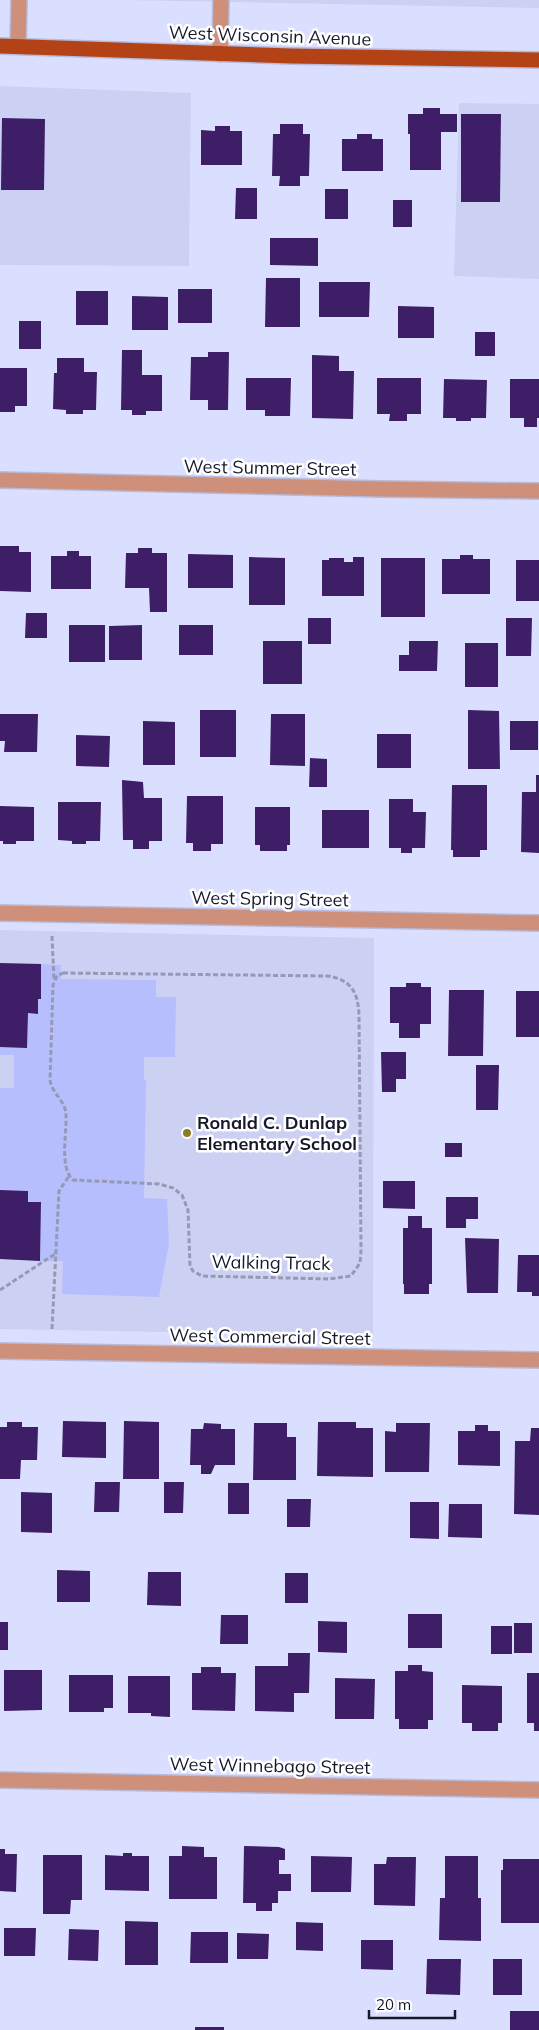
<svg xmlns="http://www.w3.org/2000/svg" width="539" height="2030" font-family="Mulish,sans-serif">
	<rect width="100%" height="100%" fill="#dbdfff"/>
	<!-- built -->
	<g fill="#ccd1f4">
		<polygon points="123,0 539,0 539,8"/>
		<polygon points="0,86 191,93 189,266 0,265"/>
		<polygon points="459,103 539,104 539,279 454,276"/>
		<polygon points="0,930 374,938 373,1336 0,1329"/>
	</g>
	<!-- green -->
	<polygon fill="#b7befd" points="41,964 61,965 61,979 156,980 156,997 176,997 175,1057 144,1057 144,1080 146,1080 144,1198 167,1199 169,1244 159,1297 62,1294 63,1261 40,1261 41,1203 28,1202 28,1191 0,1190 0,1088 14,1088 14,1055 0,1055 0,1047 28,1013 38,1014 38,999 41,998"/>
	<!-- building -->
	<g fill="#3e1e66">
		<polygon points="423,108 440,108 440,114 457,114 457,132 441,132 441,170 410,170 410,134 408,134 408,114 423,114"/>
		<polygon points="461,114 501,114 500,202 461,202"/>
		<polygon points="2,118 45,119 44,190 1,190"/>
		<polygon points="280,124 303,124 303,134 310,134 309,176 300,176 300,186 279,186 280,176 272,176 273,134 280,134"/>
		<polygon points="215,126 230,126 230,131 242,131 242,165 201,165 201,130 215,131"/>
		<polygon points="357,134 372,134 372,139 383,139 383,171 342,171 342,139 357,139"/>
		<polygon points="236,188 257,188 257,219 235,219"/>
		<rect x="325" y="189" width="23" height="30"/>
		<rect x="393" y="200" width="19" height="27"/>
		<polygon points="270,238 318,238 318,266 270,265"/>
		<polygon points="266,278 300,278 300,327 265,327"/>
		<polygon points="319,282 370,282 369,317 319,317"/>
		<rect x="178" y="289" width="34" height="34"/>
		<rect x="76" y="291" width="32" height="34"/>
		<polygon points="132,296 168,297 168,330 132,330"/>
		<polygon points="398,306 434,307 434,338 398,338"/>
		<rect x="19" y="321" width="22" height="28"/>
		<rect x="475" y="332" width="20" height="24"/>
		<polygon points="122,350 142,350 142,375 162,375 162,411 146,411 146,415 132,415 132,410 121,410"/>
		<polygon points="208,352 229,352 228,410 208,410 208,400 190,400 191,357 208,357"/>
		<polygon points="312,355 339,356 339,371 354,371 353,419 312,418"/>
		<polygon points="57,358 84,358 84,372 97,372 96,410 83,410 83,414 66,414 66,410 53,409 54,373 57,373"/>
		<polygon points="0,368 27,368 27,406 15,406 15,412 0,412"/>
		<polygon points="246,378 291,378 290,416 265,416 265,410 246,410"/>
		<polygon points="377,378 421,378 421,414 407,414 407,421 389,421 390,414 377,414"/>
		<polygon points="444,379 487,380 486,418 471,418 471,421 456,421 456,418 443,418"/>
		<polygon points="510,379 539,379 539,418 537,418 537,427 524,427 524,418 510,418"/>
		<polygon points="0,546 19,546 19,552 31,552 31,592 0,591"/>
		<polygon points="138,548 152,548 152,553 167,553 167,612 150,612 149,588 125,588 126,553 138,553"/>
		<polygon points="67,551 79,551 79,556 91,556 91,589 51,589 51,556 67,556"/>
		<polygon points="188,554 233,555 233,588 188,588"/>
		<polygon points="460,555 473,555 473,559 490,559 490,594 442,594 442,559 460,559"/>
		<polygon points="249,557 285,558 285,605 249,605"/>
		<polygon points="353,557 364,557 364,596 322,596 322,560 329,560 329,558 344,558 344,562 353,562"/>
		<rect x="381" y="558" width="44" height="59"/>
		<rect x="516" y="560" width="23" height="41"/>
		<polygon points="26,613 47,613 47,638 25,638"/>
		<rect x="308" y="618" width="23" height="26"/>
		<polygon points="506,618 532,618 531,656 506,656"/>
		<rect x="69" y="625" width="36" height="37"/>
		<polygon points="142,625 142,660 109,660 109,626"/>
		<rect x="179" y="625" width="34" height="30"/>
		<rect x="263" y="641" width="39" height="43"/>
		<polygon points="409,641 438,641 437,671 399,671 399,655 409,655"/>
		<rect x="465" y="643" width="33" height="44"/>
		<rect x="200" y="710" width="36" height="47"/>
		<polygon points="468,710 499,711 500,769 468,769"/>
		<polygon points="0,714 38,714 37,752 4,752 5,741 0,741"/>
		<polygon points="271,714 305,714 305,766 270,765"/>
		<polygon points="143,721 175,722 175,765 143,765"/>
		<rect x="510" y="721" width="28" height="29"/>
		<rect x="377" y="734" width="34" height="34"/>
		<polygon points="76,735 110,736 109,767 76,766"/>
		<polygon points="310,758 327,759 327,787 309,787"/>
		<polygon points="536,775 539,775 539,853 521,852 522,792 536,792"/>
		<polygon points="122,780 143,782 144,798 162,798 162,841 149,841 149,849 133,849 133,840 123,840"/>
		<polygon points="452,785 487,785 487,850 480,850 480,857 453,857 453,850 451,850"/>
		<polygon points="187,796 223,796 223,844 211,844 211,851 193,851 193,843 186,843"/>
		<polygon points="389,799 413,799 413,812 426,812 425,848 412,848 412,853 401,853 401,848 389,848"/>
		<polygon points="58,802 101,802 100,841 86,841 86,844 72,844 72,841 58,840"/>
		<polygon points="0,806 34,807 34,841 16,841 16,844 3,844 3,841 0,841"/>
		<polygon points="255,807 290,807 290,845 287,845 287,851 260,851 260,845 255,845"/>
		<rect x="322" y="810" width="47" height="38"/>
		<polygon points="0,963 41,964 41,999 38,999 38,1014 28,1013 27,1048 0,1047"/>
		<polygon points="406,983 421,983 421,987 431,987 431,1024 420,1024 420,1038 399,1038 399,1023 390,1023 390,987 406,987"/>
		<polygon points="449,990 484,990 483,1056 448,1056"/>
		<rect x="516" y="991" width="23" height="46"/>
		<polygon points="381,1052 406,1052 406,1079 396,1079 396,1092 382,1092"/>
		<polygon points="476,1065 499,1065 498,1110 476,1110"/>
		<rect x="445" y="1143" width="17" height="14"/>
		<polygon points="383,1181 415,1181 415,1209 383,1208"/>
		<polygon points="0,1190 28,1191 28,1202 41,1202 40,1261 0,1259"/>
		<polygon points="446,1197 478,1197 478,1219 466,1219 466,1228 446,1228"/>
		<polygon points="408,1216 422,1216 422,1228 432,1228 432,1284 429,1284 429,1294 404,1294 404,1284 403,1284 403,1228 408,1228"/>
		<polygon points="465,1238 499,1239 498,1293 467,1293"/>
		<polygon points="518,1255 539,1255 539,1296 532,1296 532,1292 517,1292"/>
		<polygon points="63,1421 106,1422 106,1458 62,1457"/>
		<polygon points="124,1421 159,1422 159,1479 123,1479"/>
		<polygon points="7,1422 22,1422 22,1427 38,1427 37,1460 21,1460 20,1479 0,1479 0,1427 7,1427"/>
		<polygon points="318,1422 356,1422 356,1428 373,1428 373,1477 317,1476"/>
		<polygon points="204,1423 221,1424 221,1429 235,1429 235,1465 215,1465 211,1474 201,1474 201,1465 190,1465 191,1429 203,1429"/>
		<polygon points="254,1423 287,1423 287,1437 296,1437 296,1480 253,1480"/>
		<polygon points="396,1423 430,1423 429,1472 385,1472 385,1431 396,1432"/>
		<polygon points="475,1425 488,1425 488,1431 500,1431 500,1466 458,1465 458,1431 475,1431"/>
		<polygon points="531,1428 539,1428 539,1515 514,1514 515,1441 530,1441"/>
		<polygon points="95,1482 120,1482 119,1512 94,1512"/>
		<polygon points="164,1482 184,1482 183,1513 164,1513"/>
		<rect x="228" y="1483" width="21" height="31"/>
		<polygon points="21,1492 52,1493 52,1533 21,1532"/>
		<polygon points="287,1499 311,1499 310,1527 287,1527"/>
		<polygon points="410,1502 439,1502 439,1539 410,1538"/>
		<polygon points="449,1504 482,1504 482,1538 448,1537"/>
		<polygon points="57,1570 90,1571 90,1602 57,1602"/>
		<polygon points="148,1572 181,1572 181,1606 147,1605"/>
		<rect x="285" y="1573" width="23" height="30"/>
		<rect x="408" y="1614" width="34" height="34"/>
		<polygon points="221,1615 248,1615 248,1644 220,1644"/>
		<polygon points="318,1621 347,1622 347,1653 318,1652"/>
		<rect x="0" y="1622" width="8" height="28"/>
		<rect x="514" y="1623" width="18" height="30"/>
		<rect x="491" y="1626" width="21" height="28"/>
		<polygon points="288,1653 310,1653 309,1693 294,1693 294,1712 255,1711 255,1666 288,1666"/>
		<polygon points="408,1665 422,1665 422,1671 433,1672 433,1720 428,1720 428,1729 399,1729 399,1719 395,1719 395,1671 408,1671"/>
		<polygon points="201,1667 221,1667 221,1673 236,1673 235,1711 192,1710 192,1673 201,1673"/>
		<polygon points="4,1670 42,1670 42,1710 4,1711"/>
		<polygon points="527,1673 539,1673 539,1731 534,1731 534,1723 527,1723"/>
		<polygon points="69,1675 113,1675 113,1708 104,1708 104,1712 69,1712"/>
		<polygon points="128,1676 170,1676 170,1717 151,1716 151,1713 128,1713"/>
		<polygon points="335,1678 375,1679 374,1719 335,1719"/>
		<polygon points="462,1685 502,1686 502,1723 498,1723 498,1731 472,1731 472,1723 462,1723"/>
		<polygon points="182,1846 204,1847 204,1857 217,1857 217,1899 169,1899 169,1856 182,1856"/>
		<polygon points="244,1846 279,1847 285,1849 285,1860 279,1860 279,1874 291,1874 291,1891 278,1891 278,1903 272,1903 272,1911 256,1911 256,1903 243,1903"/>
		<polygon points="0,1849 5,1849 5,1854 17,1854 16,1892 0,1891"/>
		<polygon points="123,1853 132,1853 132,1856 149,1856 149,1891 105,1890 105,1855 123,1856"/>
		<polygon points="43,1855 82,1855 82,1900 71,1900 70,1914 43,1914"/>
		<polygon points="311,1856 352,1857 351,1892 311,1892"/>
		<polygon points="445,1856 478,1856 478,1898 481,1898 481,1941 439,1940 440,1898 445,1898"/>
		<polygon points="387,1857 416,1857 415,1906 374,1905 374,1864 386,1864"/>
		<polygon points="503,1859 539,1859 539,1923 501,1923 501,1870 503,1870"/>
		<polygon points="125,1921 158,1922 158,1965 125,1965"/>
		<polygon points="296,1922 323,1923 323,1951 296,1950"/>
		<polygon points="4,1928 36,1928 35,1956 4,1956"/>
		<polygon points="69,1929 99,1930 98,1961 68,1960"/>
		<polygon points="191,1932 228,1932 228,1963 190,1963"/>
		<polygon points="237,1933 269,1934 268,1959 237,1959"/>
		<polygon points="361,1940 393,1940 393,1970 361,1969"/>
		<polygon points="427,1959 461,1959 460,1995 426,1994"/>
		<rect x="493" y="1959" width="29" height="36"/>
		<rect x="510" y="2011" width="29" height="19"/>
		<rect x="195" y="2027" width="29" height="3"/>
	</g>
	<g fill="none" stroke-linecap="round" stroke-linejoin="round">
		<defs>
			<g id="minor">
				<polyline points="18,46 19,0"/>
				<polyline points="220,54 221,0"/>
				<polyline points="0,480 382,489 539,491"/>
				<polyline points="0,913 539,923"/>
				<polyline points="0,1351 539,1360"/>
				<polyline points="0,1780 539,1790"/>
			</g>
			<polyline id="major" points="0,46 291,56 539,60"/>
		</defs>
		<!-- minor casing -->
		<use href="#minor" stroke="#b8bbd9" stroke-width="18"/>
		<!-- major casing -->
		<use href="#major" stroke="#b8bbd9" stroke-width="18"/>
		<!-- path -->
		<g stroke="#9599b4" stroke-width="3" stroke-dasharray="5 2.5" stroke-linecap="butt">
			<polyline points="52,936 54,980"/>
			<path d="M63 973 328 976C352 980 358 993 359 1015L361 1251 360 1263 351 1276 329 1279 202 1276 193 1271 190 1266 188 1210 182 1195 173 1188 159 1184 73 1180C59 1167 67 1133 66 1115 66 1101 52 1094 50 1080L53 985 57 976Z"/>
			<polyline points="0,1290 55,1254"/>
			<polyline points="52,1329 59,1191 69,1176"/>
		</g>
		<!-- minor -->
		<use href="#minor" stroke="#ce907b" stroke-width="15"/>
		<!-- major -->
		<use href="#major" stroke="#b34317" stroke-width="15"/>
	</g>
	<!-- markers -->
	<circle fill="#8a7c22" stroke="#fff" stroke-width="2" cx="187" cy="1133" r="5"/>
	<g text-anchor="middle" stroke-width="5" stroke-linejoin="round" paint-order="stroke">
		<!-- street labels -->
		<g font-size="18" fill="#17192b" stroke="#fff">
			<text transform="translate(270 36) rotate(2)" y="6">West Wisconsin Avenue</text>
			<text transform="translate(270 468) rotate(1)" y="6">West Summer Street</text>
			<text transform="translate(270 899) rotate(1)" y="6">West Spring Street</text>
			<text transform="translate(271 1263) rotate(1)" y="6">Walking Track</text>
			<text transform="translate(270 1337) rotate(1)" y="6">West Commercial Street</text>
			<text transform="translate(270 1766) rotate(1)" y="6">West Winnebago Street</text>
		</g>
		<!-- poi labels -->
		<g font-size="18" font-weight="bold" fill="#17192b" stroke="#fff" text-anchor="start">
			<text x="197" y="1129">Ronald C. Dunlap<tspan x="197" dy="21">Elementary School</tspan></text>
		</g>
	</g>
	<!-- scale -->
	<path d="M369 2010v8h86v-8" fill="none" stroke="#17192b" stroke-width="2.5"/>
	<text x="376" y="2010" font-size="15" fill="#17192b" stroke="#ffffff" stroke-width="4" paint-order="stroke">20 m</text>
</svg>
